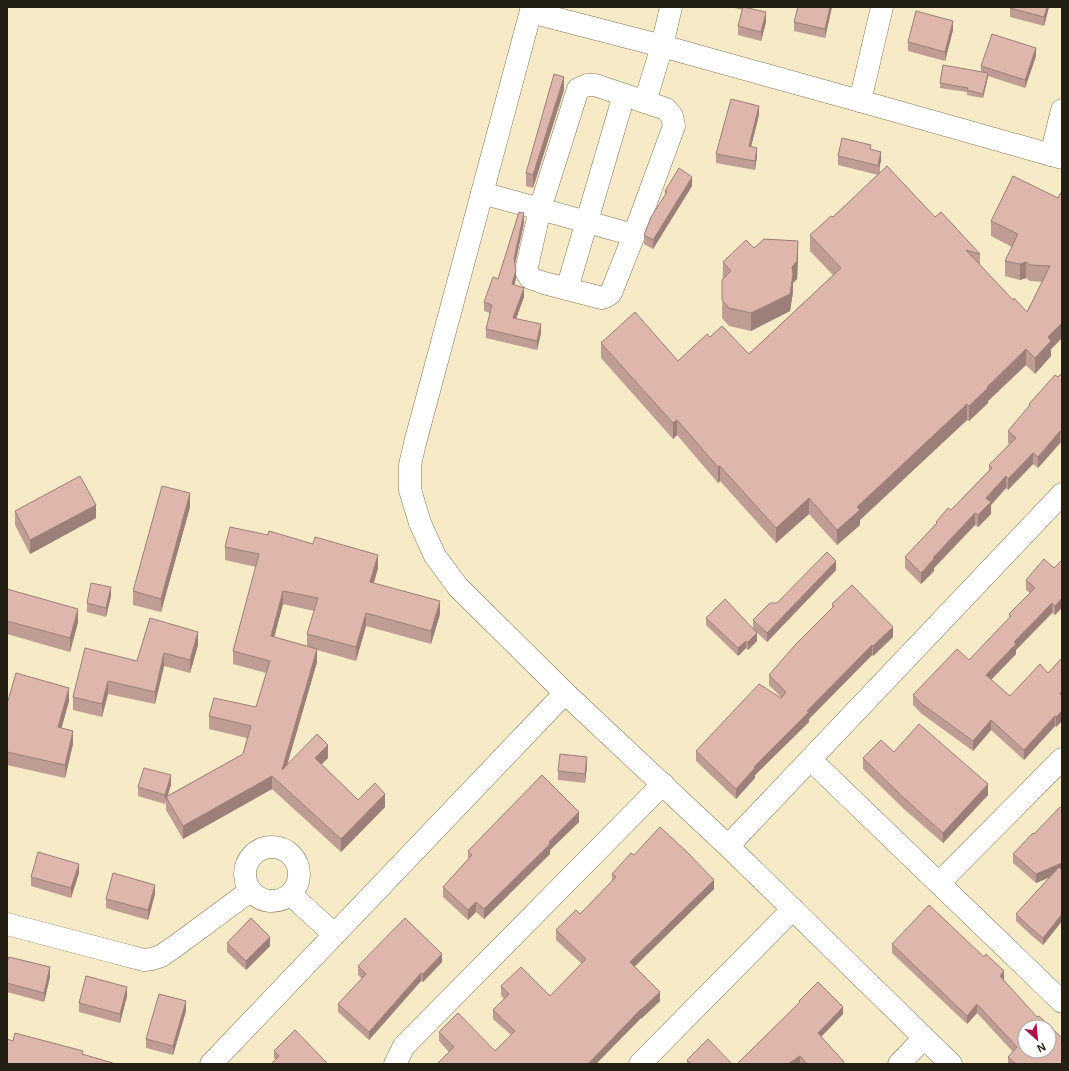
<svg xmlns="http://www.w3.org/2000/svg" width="1069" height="1071" font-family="Arial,sans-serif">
	<rect width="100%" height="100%" fill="#f7ebc7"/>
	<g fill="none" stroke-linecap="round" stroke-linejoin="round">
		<defs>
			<g id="minor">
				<polyline points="532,7 415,443 410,465 410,490 420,523 435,556 458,587 565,693 728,846 951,1064"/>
				<polyline points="531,12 662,46 860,101 1062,158"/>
				<polygon points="587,85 595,85 666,109 672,116 674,126 634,235 611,293 607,296 602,298 544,283 530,278 526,271 540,209 578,89"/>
				<polyline points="860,101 882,7"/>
				<polyline points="645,102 662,46 671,7"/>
				<polyline points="1051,155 1062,110"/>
				<polyline points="482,193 634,235"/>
				<polyline points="567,289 624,95"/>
				<polyline points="811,760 1062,1002"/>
				<polyline points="728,846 1062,494"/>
				<circle cx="272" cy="874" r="27"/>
				<polyline points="939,883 1062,759"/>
				<polyline points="290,894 334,934"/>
				<polyline points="7,924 121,954 144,960 152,959 161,956 177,945 250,891"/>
				<polyline points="211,1064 565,693"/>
				<polyline points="395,1064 404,1046 663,784"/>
				<polyline points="640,1064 793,909"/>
				<polyline points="899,1064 924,1038"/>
			</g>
		</defs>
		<!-- minor casing -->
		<use href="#minor" stroke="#827757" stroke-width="23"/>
		<!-- minor -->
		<use href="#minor" stroke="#fff" stroke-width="22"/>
	</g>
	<!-- wall -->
	<g fill="#bf9d94" fill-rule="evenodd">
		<polygon points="731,7 743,7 742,10"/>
		<polygon points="832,7 825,38 794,31 794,22"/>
		<polygon points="1010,7 1049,7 1044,26 1010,17"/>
		<polygon points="766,22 761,41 738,35 738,26"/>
		<polygon points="953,30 945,61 908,51 908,42"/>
		<polygon points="1036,56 1025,88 988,76 983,98 967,95 967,92 940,88 940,83 981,72 981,66"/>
		<polygon points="564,90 533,188 526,186 526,173"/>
		<polygon points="759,115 751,146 757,156 755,170 716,163 716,154"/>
		<polygon points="871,149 881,161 880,165 880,172 980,254 980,266 1013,300 1027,312 1042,282 1030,281 1026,278 1020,280 1005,276 1005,261 1012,247 991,236 991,221 1058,198 1062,191 1062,338 1051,349 1051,356 1035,374 1026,365 988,401 988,403 969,421 967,420 860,520 860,525 837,545 809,514 776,543 720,481 718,483 677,435 673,439 601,358 601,343 678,361 710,337 749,354 833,275 810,251 810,235 833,217 878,175 838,165 838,156"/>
		<polygon points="692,186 653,249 644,244 644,235 665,195 665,191"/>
		<polygon points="524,223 515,264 516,279 514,284 524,297 516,318 541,333 537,350 486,338 486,329 490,313 484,311 484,302 498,279"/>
		<polygon points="754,248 798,259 797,279 793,283 793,292 790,311 751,331 729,326 722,318 723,262"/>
		<polygon points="1062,373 1062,444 1060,443 1038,468 1033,464 1008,490 1006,488 991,505 991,514 978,527 975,525 934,568 934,571 921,584 905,568 905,557 936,524 936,522 951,510 989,470 989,465 1009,444 1008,443 1008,431 1029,407 1029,404"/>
		<polygon points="190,507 161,612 133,605 133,591"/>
		<polygon points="15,511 96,518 30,554 15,525"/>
		<path d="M225 547 378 568 374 583 440 614 431 644 366 626 356 661 317 650V662L287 764 328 758 321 764 358 800 385 807 341 852 272 789 183 839 166 810V799L165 804 138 796V787L171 785 167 796 243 754 247 738 209 729V716L256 707 266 673 233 664V651L256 567 225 560ZM283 604 314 611 307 634V646L274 637Z"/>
		<polygon points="1062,560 1055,615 1052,613 1016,650 1016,654 991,680 1010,696 1048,673 1062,658 1062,721 1056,727 1055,726 1024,760 991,730 973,751 922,714 913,705 913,695 969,660 1009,618 1009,614 1030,593 1026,590 1026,580 1054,568"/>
		<polygon points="836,570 767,642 755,631 757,641 748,650 746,648 738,656 706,625 706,618 753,629 753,620 777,603"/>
		<polygon points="7,589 78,622 70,652 7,634"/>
		<polygon points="111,596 106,617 87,612 87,603"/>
		<polygon points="832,604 893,637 873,656 872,655 809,719 809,722 755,775 755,778 736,799 696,761 696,751 781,698 781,697 769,685 769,675 832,608"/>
		<polygon points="150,618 198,645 190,673 164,666 155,704 108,694 102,717 73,710 73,697 137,661"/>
		<polygon points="69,701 61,728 73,744 65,778 7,765 7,704"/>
		<polygon points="894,752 988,795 943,843 904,809 863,769 863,758"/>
		<polygon points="587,766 585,783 558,780 558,771"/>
		<polygon points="1062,808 1062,921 1043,945 1032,936 1016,921 1016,914 1050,877 1036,883 1013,863 1013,854 1034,834"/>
		<polygon points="579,822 550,850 550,854 484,919 476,912 468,920 443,897 443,887 468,859 468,851"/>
		<polygon points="634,855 714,889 634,967 660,1001 641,1019 641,1018 596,1064 449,1052 439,1041 439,1032 495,1051 511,1035 493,1019 493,1010 504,999 501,995 501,986 550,996 582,964 556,940 556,930 580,914 612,881 612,874"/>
		<polygon points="79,873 71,898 31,886 31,877"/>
		<polygon points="155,894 148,920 106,908 106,899"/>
		<polygon points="227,943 270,946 246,970 227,952"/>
		<polygon points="892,944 1004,980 1062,1064 1008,1064 1008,1057 1013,1052 977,1013 967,1024 892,953"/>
		<polygon points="7,962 50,977 44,1002 7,992"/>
		<polygon points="442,962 423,982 421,981 369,1040 338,1012 338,1004 362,979 358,975 358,966"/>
		<polygon points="127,996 120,1023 79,1012 79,1003"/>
		<polygon points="799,1001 843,1014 821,1037 844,1064 737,1064 799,1003"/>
		<polygon points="186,1011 173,1055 146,1048 146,1039"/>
		<polygon points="274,1051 328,1064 275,1059 274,1058"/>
		<polygon points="687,1060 732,1064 687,1064"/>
	</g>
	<!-- shaded-wall -->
	<g fill="#9b7f78">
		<polygon points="830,7 832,7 825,38 825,29"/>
		<polygon points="1047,7 1049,7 1044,26 1044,17"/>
		<polygon points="766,12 766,22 761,41 761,32"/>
		<polygon points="953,21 953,30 945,61 945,52"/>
		<polygon points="1036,48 1036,56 1025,88 1025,80"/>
		<polygon points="988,73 988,77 983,98 983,94"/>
		<polygon points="564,77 564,90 533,188 533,175"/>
		<polygon points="759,106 759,115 749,155 749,146"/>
		<polygon points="757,148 757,156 755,170 755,161"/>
		<polygon points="881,152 881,161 879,166 878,164"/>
		<polygon points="692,177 692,186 653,249 653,240"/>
		<polygon points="524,213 524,223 514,268 514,259"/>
		<polygon points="798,241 798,259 797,279 793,283 793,292 790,311 751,331 751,313 792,267"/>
		<polygon points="1026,262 1026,278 1020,280 1020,264"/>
		<polygon points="516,270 516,279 512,293 512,284"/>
		<polygon points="524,288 524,297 513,327 513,318"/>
		<polygon points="1062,323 1062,338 1051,349 1051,356 1035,374 1035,358 1048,337"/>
		<polygon points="541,324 541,333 537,350 537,341"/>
		<polygon points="1026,349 1026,365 988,401 988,403 969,421 969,406"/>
		<polygon points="967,404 967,420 860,520 860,525 837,545 837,530 857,507"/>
		<polygon points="677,420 677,435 673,439 673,423"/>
		<polygon points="1060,431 1060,443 1038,468 1038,457"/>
		<polygon points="1033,453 1033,464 1008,490 1008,479"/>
		<polygon points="720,466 720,481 718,483 718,467"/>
		<polygon points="1006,476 1006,488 991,505 991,514 978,527 978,515 986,498"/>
		<polygon points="190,493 190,507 161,612 161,599"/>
		<polygon points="809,498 809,514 776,543 776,528"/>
		<polygon points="96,505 96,518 30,554 30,540"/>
		<polygon points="975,513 975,525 934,568 934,571 921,584 921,573 933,558"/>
		<polygon points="378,555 378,568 370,595 370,582"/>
		<polygon points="836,561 836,570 767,642 767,633"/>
		<polygon points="111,587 111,596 106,617 106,608"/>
		<polygon points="283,591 283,604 271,649 271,636"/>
		<polygon points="1062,598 1062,608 1055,615 1055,606"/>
		<polygon points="440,601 440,614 431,644 431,631"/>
		<polygon points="1052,603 1052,613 1016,650 1016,654 986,685 986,675 1014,642"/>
		<polygon points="78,609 78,622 70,652 70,638"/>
		<polygon points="366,613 366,626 356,661 356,647"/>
		<polygon points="893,627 893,637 873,656 873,646"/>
		<polygon points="198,632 198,645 190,673 190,660"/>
		<polygon points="757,633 757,641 748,650 748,642"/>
		<polygon points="746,641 746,648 738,656 738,648"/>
		<polygon points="872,645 872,655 809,719 809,722 755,775 755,778 736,799 736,789 754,767 807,711"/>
		<polygon points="317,649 317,662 282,783 282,770"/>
		<polygon points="164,653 164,666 155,704 155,692"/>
		<polygon points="108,681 108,694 102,717 102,704"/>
		<polygon points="69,688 69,701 58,741 58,727"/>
		<polygon points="1062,711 1062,721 1056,727 1056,717"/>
		<polygon points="1055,716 1055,726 1024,760 1024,750"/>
		<polygon points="991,720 991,730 973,751 973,741"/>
		<polygon points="73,731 73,744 65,778 65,765"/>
		<polygon points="328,745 328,758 315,771 315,758"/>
		<polygon points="587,757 587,766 585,783 585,774"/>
		<polygon points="171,775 171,785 167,798 166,797 165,804 165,795"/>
		<polygon points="272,776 272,789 183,839 183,826"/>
		<polygon points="988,784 988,795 943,843 943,833"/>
		<polygon points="385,794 385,807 341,852 341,839"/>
		<polygon points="579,812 579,822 550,850 550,854 484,919 484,909"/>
		<polygon points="1062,863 1062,872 1036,883 1036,874"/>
		<polygon points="79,864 79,873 71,898 71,888"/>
		<polygon points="714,880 714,889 630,971 630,962"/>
		<polygon points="155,885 155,894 148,920 148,910"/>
		<polygon points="476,902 476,912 468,920 468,910"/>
		<polygon points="1062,914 1062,921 1043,945 1043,938"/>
		<polygon points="270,937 270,946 246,970 246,961"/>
		<polygon points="442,954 442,962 423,982 423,974"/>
		<polygon points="50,967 50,977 44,1002 44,993"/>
		<polygon points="1004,971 1004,980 1000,985 1000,976"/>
		<polygon points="421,973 421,981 369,1040 369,1032"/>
		<polygon points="127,987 127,996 120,1023 120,1014"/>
		<polygon points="660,992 660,1001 641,1019 641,1010"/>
		<polygon points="186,1001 186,1011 173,1055 173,1046"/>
		<polygon points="977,1004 977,1013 967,1024 967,1016"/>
		<polygon points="843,1007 843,1014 818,1040 818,1033"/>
		<polygon points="641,1009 641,1018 596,1064 588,1064"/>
		<polygon points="800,1056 800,1064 788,1064"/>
	</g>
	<!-- building -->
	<g fill="#deb6ac" stroke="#9b7f78" fill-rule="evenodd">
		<polygon points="743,7 766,12 761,32 738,26"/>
		<polygon points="798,7 830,7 825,29 794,22"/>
		<polygon points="1010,7 1047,7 1044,17 1010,8"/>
		<polygon points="916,11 953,21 945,52 908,42"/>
		<polygon points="992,34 1036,48 1025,80 981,66"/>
		<polygon points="943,65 988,73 983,94 967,90 968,88 940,83"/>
		<polygon points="554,74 564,77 533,175 526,173"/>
		<polygon points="731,99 759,106 749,146 757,148 755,161 716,154"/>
		<polygon points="842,138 871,145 870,149 881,152 878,164 880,166 838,156"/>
		<polygon points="887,166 935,217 941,212 980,254 966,250 1013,300 1014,298 1027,312 1050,266 1030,265 1026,262 1020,264 1005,261 1018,234 991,221 1013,176 1058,198 1062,191 1062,323 1048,337 1051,341 1035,358 1026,349 987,387 988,388 969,406 967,404 857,507 860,510 837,530 809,498 776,528 720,466 718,467 677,420 673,423 601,343 635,312 678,361 707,334 710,337 722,326 749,354 841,268 810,235 831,216 833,217"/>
		<polygon points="679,168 692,177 653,240 644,235 651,217 667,192 665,191"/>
		<polygon points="519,212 524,213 514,259 516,270 512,284 524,288 513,318 541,324 537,341 486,329 492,305 484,302 493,277 498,279"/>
		<polygon points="764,239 798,241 797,261 792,267 793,274 790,294 751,313 729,308 722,300 722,280 731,271 723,262 746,240 754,248"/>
		<polygon points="1062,373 1062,433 1060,431 1038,457 1033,453 1008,479 1006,476 986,498 991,502 978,515 975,513 933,558 934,559 921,573 905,557 937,523 936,522 948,508 951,510 992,468 989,465 1016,438 1008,431 1030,405 1029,404 1055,375 1058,377"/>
		<polygon points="80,476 96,505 30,540 15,511"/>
		<polygon points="162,486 190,493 161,599 133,591"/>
		<polygon points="230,527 268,535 269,531 313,544 315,537 378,555 370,582 440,601 431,631 366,613 356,647 307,634 318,598 283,591 271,636 317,649 282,770 317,734 328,745 315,758 358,800 375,783 385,794 341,839 272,776 183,826 166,797 243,754 251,726 209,716 214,698 256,707 270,661 233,651 259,554 225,547"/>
		<polygon points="827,552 836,561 767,633 753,620 770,603 777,603"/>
		<polygon points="1044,559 1054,568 1062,560 1062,598 1055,606 1052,603 1014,642 1016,644 986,675 1010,696 1040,664 1048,673 1062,658 1062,691 1060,694 1062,696 1062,711 1056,717 1055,716 1024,750 991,720 973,741 922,704 913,695 957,649 969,660 1011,616 1009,614 1035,588 1026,580"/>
		<polygon points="91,583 111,587 106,608 87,603"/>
		<polygon points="852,585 893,627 873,646 872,645 807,711 809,712 754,767 755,768 736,789 696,751 759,684 781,698 786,692 769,675 796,644 834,606 832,604"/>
		<polygon points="7,589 78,609 70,638 7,621"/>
		<polygon points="725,599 757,633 748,642 746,641 738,648 706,618"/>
		<polygon points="150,618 198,632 190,660 164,653 155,692 108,681 102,704 73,697 85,648 137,661"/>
		<polygon points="16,673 69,688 58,727 73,731 65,765 7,752 7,704"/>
		<polygon points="919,724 988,784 943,833 904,798 863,758 881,740 894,752"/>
		<polygon points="560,754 587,757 585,774 558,771"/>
		<polygon points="144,768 171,775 165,795 138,787"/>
		<polygon points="542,775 579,812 549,842 550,844 484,909 476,902 468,910 443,887 472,855 468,851"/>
		<polygon points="1060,807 1062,808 1062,863 1036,874 1013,854 1033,833 1034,834"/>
		<polygon points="660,827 686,851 714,880 630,962 660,992 641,1010 641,1009 588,1064 437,1064 454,1047 439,1032 458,1013 495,1051 515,1031 493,1010 509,994 501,986 521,967 550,996 586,959 556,930 576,910 580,914 616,877 612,874 631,853 634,855"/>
		<polygon points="38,852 79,864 71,888 31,877"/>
		<polygon points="1059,867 1062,870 1062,914 1043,938 1032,929 1016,914"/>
		<polygon points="113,873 155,885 148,910 106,899"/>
		<path d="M929 905 984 957 986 954 1004 971 1000 976 1037 1017 1039 1016 1062 1038V1064H1016L1008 1057 1017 1047 977 1004 967 1016 892 944ZM1025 1027H1049V1051H1025Z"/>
		<polygon points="251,918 270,937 246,961 227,943"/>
		<polygon points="405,918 442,954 423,974 421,973 369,1032 338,1004 366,974 358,966"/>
		<polygon points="9,957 50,967 44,993 7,983 7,962"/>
		<polygon points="86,976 127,987 120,1014 79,1003"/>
		<polygon points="818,982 843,1007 818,1033 844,1062 842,1064 807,1064 800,1056 788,1064 737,1064 800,1002 799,1001"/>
		<polygon points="159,994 186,1001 173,1046 146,1039"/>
		<polygon points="295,1030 328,1064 271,1064 279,1056 274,1051"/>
		<polygon points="15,1033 83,1051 82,1054 116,1064 7,1064 7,1039 13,1041"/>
		<polygon points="708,1039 732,1064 691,1064 687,1060"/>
	</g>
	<!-- border -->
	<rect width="1069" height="1071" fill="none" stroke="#231f12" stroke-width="16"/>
	<!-- north arrow -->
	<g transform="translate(1037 1039) rotate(153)"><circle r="19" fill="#ffffff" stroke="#a7a5a0"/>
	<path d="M0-3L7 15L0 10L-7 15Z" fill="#aa1648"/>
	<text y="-6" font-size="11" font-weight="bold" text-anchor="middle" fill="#231f12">N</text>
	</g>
</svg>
